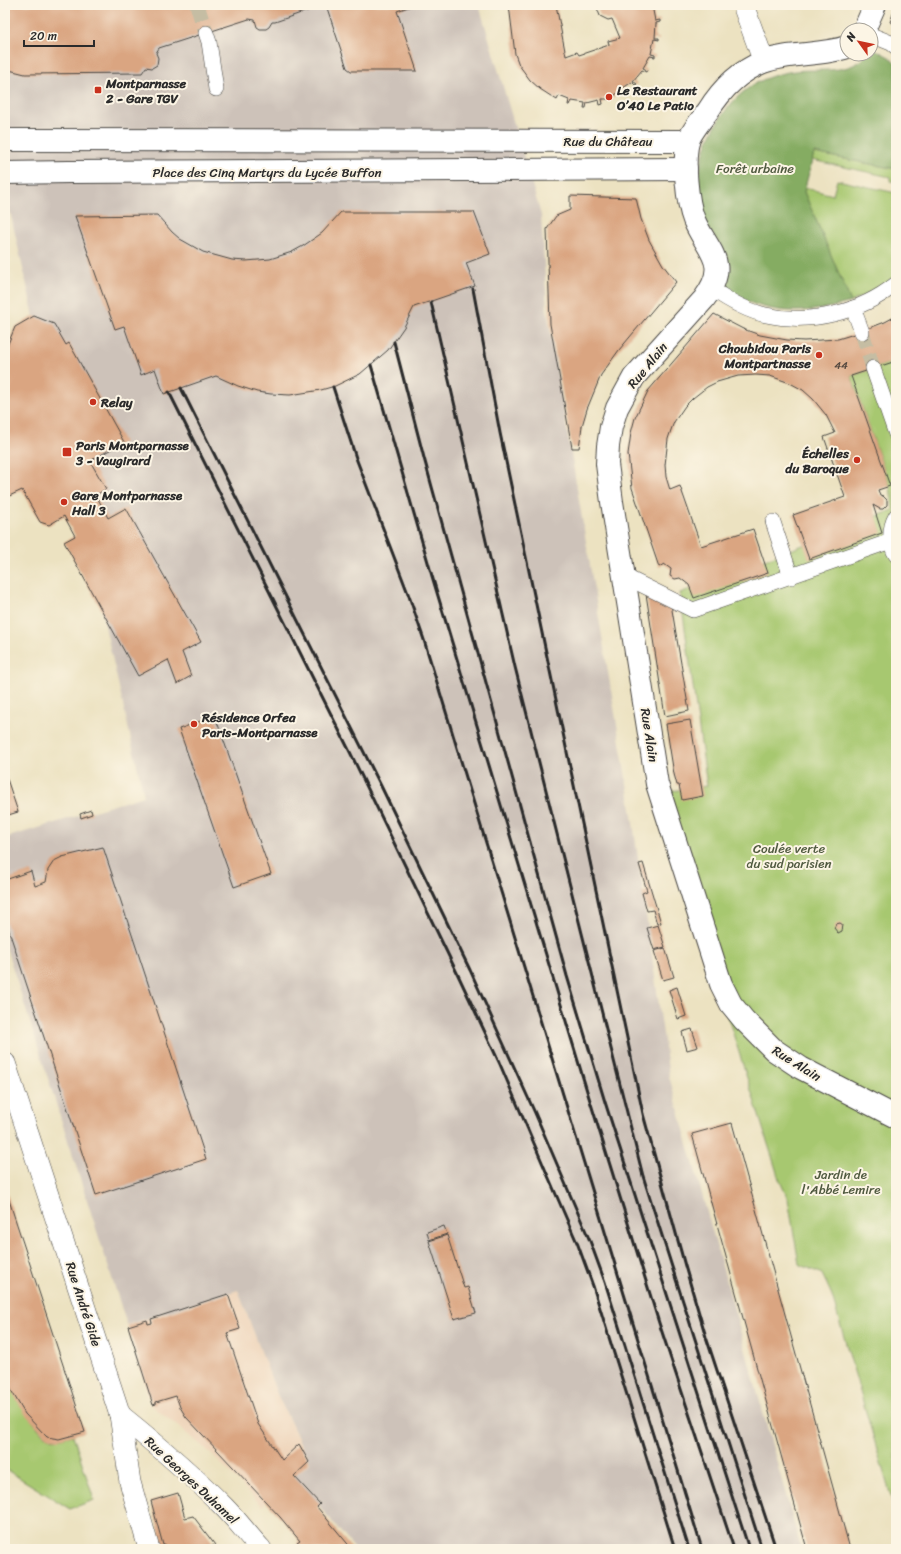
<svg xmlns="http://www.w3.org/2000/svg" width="901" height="1554" font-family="Sriracha,sans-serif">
	<rect width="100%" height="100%" fill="#fcf5e5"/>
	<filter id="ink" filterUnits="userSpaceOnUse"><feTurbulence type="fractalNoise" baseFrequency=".025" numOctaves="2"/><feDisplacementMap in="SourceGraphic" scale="8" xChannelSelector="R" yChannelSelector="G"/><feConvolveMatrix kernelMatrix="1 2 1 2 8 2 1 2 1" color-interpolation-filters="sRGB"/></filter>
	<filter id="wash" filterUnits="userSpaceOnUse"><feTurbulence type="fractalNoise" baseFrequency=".012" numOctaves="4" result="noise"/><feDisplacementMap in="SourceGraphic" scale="16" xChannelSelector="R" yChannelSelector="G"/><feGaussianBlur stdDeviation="0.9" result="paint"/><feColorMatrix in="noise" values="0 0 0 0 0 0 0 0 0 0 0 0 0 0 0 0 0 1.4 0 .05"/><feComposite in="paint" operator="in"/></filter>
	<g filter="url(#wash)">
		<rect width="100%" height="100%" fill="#ece2c1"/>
		<!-- built -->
		<polygon fill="#efd6bc" points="238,1290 277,1394 310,1464 294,1476 262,1506 211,1453 151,1405 127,1325"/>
		<!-- industrial -->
		<polygon fill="#cdc2b9" points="5,5 479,5 541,215 547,311 630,802 669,1076 801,1549 355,1549 294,1476 310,1463 277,1394 238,1290 127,1325 5,944 5,838 144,796 5,190"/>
		<!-- green -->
		<g fill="#a7c870" stroke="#697a4e">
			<polygon points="814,153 896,169 896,182 890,181 890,177 812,160"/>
			<polygon points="837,180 896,193 896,277 880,288 851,302 804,192 805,188 833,195"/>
			<polygon points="896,361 896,1514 831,1293 822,1274 799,1264 788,1199 779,1179 657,793 707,786 680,593 893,510 890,486 851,376"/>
			<path d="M5 1370C14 1398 24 1412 43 1434 53 1442 62 1438 73 1435L94 1500 70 1509 5 1469Z"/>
		</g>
		<!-- forest -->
		<path fill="#85ac62" stroke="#586c46" d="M871 47 889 57 896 63V169L814 153 804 192 851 302C817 312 782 316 749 302 740 298 731 292 722 287 724 277 728 265 725 254 721 244 709 232 704 220 688 175 709 118 747 89 761 79 778 73 795 71 817 68 852 76 866 54H871Z"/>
		<g id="blocks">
			<!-- building -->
			<g fill="#daa581">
				<polygon points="5,5 324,5 275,22 272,22 269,27 266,29 260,29 257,27 255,20 249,19 159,48 156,53 158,58 157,65 152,68 146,67 142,73 25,74 5,69"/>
				<polygon points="326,5 414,5 397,11 417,71 351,71 347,68"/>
				<polygon points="509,5 556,5 566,56 577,52 579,55 609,45 608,41 620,38 612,19 608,20 600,16 597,8 598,5 652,5 655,21 660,20 660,22 656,23 655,38 659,38 659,40 654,39 651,54 655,55 655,57 650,56 643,68 647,70 646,72 642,70 633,81 637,84 635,85 632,82 620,90 622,94 621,96 618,92 612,99 602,99 603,104 600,105 599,100 587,103 586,108 584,108 585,103 572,101 570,105 568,105 569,100 559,96 557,100 540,89 530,80 519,65 515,54"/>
				<polygon points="896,6 896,25 890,22"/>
				<polygon points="570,196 636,198 641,219 649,240 663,265 676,282 619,350 601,375 587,409 582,426 579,448 572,448 550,324 547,229 556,216 570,210"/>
				<polygon points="341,212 474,212 490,254 466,263 475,286 414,307 404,327 388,350 360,374 335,386 321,390 290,395 271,394 257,392 238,386 216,376 164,394 155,369 141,375 124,326 115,329 75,216 157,215 172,232 180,239 203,252 232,260 246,261 270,259 292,252 303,246 322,233"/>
				<polygon points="714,314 743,329 760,335 787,340 804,341 838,339 851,335 885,322 896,316 896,361 851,376 890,486 878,490 880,495 883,496 887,500 887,505 883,509 880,509 873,505 882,533 809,559 793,515 845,497 824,437 835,433 826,415 813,399 803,390 790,383 770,376 756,375 738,376 717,382 707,387 693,398 685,406 674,422 671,430 668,439 665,465 666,477 670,490 680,486 701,546 753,529 768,573 694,598 689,585 680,578 675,579 670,576 671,569 664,564 659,567 632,488 628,454 631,433 635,418 648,391"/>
				<polygon points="34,316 54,324 66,345 69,343 124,442 90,461 106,489 96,495 108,518 126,508 201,642 182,652 191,676 177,684 168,660 138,676 64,542 75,536 64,516 49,525 40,522 22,490 5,498 5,351 15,327"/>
				<polygon points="646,594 671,604 689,711 665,716"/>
				<polygon points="215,716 271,874 234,887 179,729"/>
				<polygon points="690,720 703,796 682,800 679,785 677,785 674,774 666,724"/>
				<polygon points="5,773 18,812 5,816"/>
				<polygon points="91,810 92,814 81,818 80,814"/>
				<polygon points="103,847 206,1159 96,1195 5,919 5,880 31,871 35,886 46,882 48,870 54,861 62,857"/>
				<polygon points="643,863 661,923 657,924 653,910 647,911 642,893 647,891 639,864"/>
				<polygon points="840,923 843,925 842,931 838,933 834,928 836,924"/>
				<polygon points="658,925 665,947 654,950 647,928"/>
				<polygon points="665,948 674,977 663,980 654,951"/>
				<polygon points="677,987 686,1016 678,1019 669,990"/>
				<polygon points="692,1029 698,1047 687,1050 682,1032"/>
				<polygon points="732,1123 850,1549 807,1549 692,1134"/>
				<polygon points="5,1188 85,1432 59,1439 47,1437 25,1414 11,1390 5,1370"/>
				<polygon points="444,1226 447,1234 429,1240 427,1232"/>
				<polygon points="447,1235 464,1288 468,1287 476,1313 454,1319 429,1241"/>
				<polygon points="228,1294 240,1329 227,1333 258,1424 282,1460 299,1444 309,1462 294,1476 320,1504 317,1507 352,1549 301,1549 297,1543 300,1541 280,1517 186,1417 180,1407 176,1396 156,1402 156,1404 153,1405 128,1326 147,1320 148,1324 152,1323 151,1319"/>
				<polygon points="178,1493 185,1518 193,1516 215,1545 212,1546 213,1549 168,1549 165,1544 163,1545 151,1501"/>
			</g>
		</g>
	</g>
	<g filter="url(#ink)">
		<use href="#blocks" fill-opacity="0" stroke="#484642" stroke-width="1"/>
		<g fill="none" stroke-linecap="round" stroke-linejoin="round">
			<!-- pedestrian-tunnel -->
			<g stroke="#c5bda3" stroke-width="15" stroke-dasharray="15 8" stroke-linecap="butt">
				<polyline points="197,5 206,33"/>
				<polyline points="862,332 873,368"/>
			</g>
			<defs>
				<g id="pedestrian">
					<polyline points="206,33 209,42 216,89"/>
					<polyline points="871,35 891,43 896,47"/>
					<path d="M712 289C728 300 747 311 766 315 811 325 861 312 896 284"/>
					<polyline points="853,308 862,332"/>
					<polyline points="873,368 896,434"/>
					<path d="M896 516C889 528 889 544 896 555"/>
					<polyline points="773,522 791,577"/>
					<polyline points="624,576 693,610 891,541"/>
				</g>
				<g id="minor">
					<polyline points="743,5 764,62"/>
					<polyline points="5,1063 120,1415 130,1482 149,1549"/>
					<path d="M120 1415C156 1444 192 1474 224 1507 237 1520 248 1535 261 1549"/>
				</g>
				<g id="secondary">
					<polyline points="864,30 875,5"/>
					<path d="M847 47C820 56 789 52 763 62 740 71 721 90 708 111 702 119 690 133 688 142 683 161 687 202 694 220 708 253 731 262 704 299L634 377 617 408 611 427 608 446 607 464 612 502 657 784 721 984 731 1004 744 1020 774 1050 801 1068 896 1117"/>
					<polyline points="5,140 688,141"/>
					<polyline points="5,173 69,172 686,169"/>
				</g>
			</defs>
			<!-- pedestrian casing -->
			<use href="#pedestrian" stroke="#484642" stroke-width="16"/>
			<!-- minor casing -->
			<use href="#minor" stroke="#484642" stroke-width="22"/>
			<!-- secondary casing -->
			<use href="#secondary" stroke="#484642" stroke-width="24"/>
			<!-- pedestrian -->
			<use href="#pedestrian" stroke="#fff" stroke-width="15"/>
			<!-- minor -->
			<use href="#minor" stroke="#fff" stroke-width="21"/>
			<!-- secondary -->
			<use href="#secondary" stroke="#fff" stroke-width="22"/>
			<!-- rail -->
			<g stroke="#2b2b2b" stroke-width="3">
				<polyline points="473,289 500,433 643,1114 685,1266 706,1337 776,1549"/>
				<polyline points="431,302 515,667 643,1176 762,1549"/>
				<polyline points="394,342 424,458 567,976 605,1102 749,1549"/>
				<polyline points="371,365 432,576 587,1091 659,1323 734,1549"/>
				<polyline points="333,387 356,458 409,596 424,640 702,1549"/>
				<polyline points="181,388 381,786 470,970 535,1113 590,1241 605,1282 689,1549"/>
				<polyline points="169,392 351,754 458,975 499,1062 548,1176 578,1245 593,1286 675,1549"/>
			</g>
		</g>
	</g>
	<!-- markers -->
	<g fill="#c8321e" stroke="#fcf5e5" stroke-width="1.5">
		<rect x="94" y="86" width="8" height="8" rx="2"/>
		<circle cx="609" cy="97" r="4"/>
		<circle cx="819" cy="355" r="4"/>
		<circle cx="93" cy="402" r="4"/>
		<rect x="62" y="447" width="10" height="10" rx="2"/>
		<circle cx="857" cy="460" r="4"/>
		<circle cx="64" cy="502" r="4"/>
		<circle cx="194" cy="724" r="4"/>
	</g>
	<g text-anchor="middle" stroke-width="4" stroke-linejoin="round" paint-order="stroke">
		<!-- number labels -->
		<g font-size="11" fill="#574a40">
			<text x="841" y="369">44</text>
		</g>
		<!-- poi labels -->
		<g font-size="13" font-weight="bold" fill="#2b2b2b" stroke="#fcf5e5" text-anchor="start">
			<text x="106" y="88">Montparnasse<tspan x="106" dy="15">2 - Gare TGV</tspan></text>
			<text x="617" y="95">Le Restaurant<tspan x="617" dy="15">O’40 Le Patio</tspan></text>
			<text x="811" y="353" text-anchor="end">Choubidou Paris<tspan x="811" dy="15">Montpartnasse</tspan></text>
			<text x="101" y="407">Relay</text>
			<text x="76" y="450">Paris Montparnasse<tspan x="76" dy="15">3 - Vaugirard</tspan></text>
			<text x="849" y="458" text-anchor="end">Échelles<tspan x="849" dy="15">du Baroque</tspan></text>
			<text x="72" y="500">Gare Montparnasse<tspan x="72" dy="15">Hall 3</tspan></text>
			<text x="202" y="722">Résidence Orfea<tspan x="202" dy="15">Paris-Montparnasse</tspan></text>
		</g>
		<!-- street labels -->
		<g font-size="13" fill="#2b2b2b" stroke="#fcf5e5">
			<text x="608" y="146">Rue du Château</text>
			<text x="267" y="177">Place des Cinq Martyrs du Lycée Buffon</text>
			<text transform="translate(647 365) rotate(-51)" y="5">Rue Alain</text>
			<text transform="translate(650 735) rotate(81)" y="5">Rue Alain</text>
			<text transform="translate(797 1063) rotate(32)" y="5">Rue Alain</text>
			<text transform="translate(84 1304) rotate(72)" y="5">Rue André Gide</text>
			<text transform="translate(192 1480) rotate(43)" y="5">Rue Georges Duhamel</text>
		</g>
		<!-- park labels -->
		<g font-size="13" fill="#505a40" stroke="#fcf5e5">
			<text x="755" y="173">Forêt urbaine</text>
			<text x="789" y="853">Coulée verte<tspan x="789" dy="15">du sud parisien</tspan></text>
			<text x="841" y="1179">Jardin de<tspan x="841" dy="15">l'Abbé Lemire</tspan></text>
		</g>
	</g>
	<!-- margin -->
	<rect width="901" height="1554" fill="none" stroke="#fcf5e5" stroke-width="20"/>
	<!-- north arrow -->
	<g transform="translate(859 42) rotate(303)"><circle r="19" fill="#fcf5e5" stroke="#a8a49b"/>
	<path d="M0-3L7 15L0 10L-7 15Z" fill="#c8321e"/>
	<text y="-6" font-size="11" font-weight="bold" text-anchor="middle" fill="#2b2b2b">N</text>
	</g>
	<!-- scale -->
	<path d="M24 40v6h70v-6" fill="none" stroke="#2b2b2b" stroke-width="2"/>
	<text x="30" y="40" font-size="12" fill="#2b2b2b" stroke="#fcf5e5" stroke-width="3" paint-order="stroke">20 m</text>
</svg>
